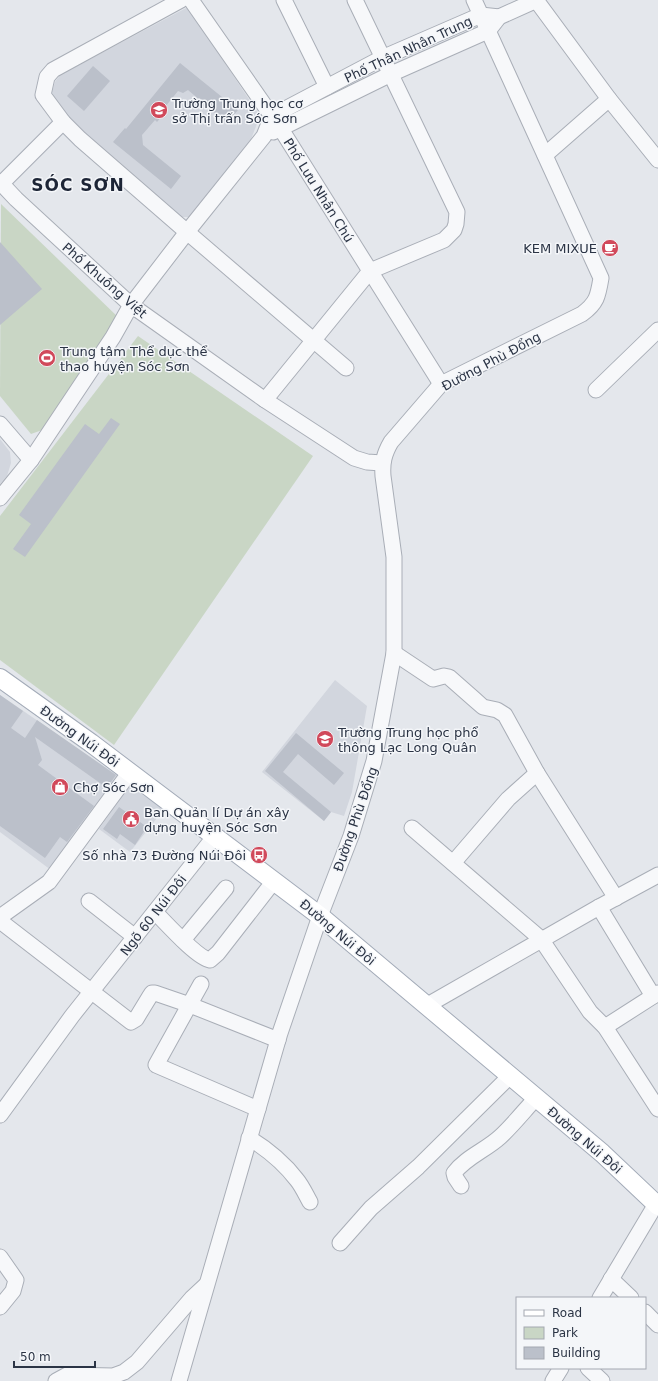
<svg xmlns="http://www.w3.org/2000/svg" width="658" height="1381" font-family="'DejaVu Sans',sans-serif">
	<rect width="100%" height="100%" fill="#e4e7ec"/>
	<!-- built -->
	<g fill="#d2d6de">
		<polygon points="188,7 260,116 248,147 190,217 179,217 68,119 57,104 52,92 55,82 60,75"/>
		<polygon points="0,439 10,452 11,463 7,476 0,484"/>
		<polygon points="335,680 367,706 352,792 344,816 331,812 324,821 262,772"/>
		<polygon points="0,695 124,780 55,873 0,832"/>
		<polygon points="129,786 164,809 130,852 99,829"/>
	</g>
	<!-- green -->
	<g fill="#c9d6c5">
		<polygon points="1,204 120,319 45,429 31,434 0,396"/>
		<polygon points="138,336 313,456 114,745 0,660 0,516"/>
	</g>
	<!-- building -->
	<g fill="#bbc0ca">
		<polygon points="180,63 238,110 227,123 188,90 183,93 178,91 165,107 168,109 157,122 155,120 142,135 143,145 181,176 171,189 113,142 125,128 126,129"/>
		<polygon points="93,66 110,81 84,111 67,96"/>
		<polygon points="0,242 42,289 0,325"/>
		<polygon points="111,418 120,424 25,557 13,549 31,524 19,515 85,424 99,434"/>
		<polygon points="0,695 23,711 11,728 25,738 37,720 116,775 107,788 35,737 42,760 38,765 94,806 67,842 60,837 45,858 0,826"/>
		<polygon points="296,733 344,773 334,785 298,754 283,772 331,812 324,821 265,771"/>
		<polygon points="119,807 147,827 135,845 120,834 117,839 103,829"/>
	</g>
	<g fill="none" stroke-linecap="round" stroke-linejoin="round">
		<defs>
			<g id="minor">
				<polyline points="181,0 53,70 47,77 43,95 63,122 80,139 187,232 346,368"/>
				<polyline points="191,0 281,129 441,384"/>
				<polyline points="284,0 327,87"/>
				<polyline points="536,0 609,99 658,160"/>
				<polyline points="273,132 391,74 488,31 499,17 537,0"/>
				<polyline points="545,155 609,99"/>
				<polyline points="0,182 16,199 131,305 265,400 354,458 367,462 382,463"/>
				<polyline points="0,185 63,122"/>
				<polyline points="596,390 658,330"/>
				<polyline points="265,400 370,271 444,240 454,230 456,224 457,212 355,0"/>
				<polyline points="0,424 31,460"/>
				<polyline points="0,498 31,460 113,337 131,305 187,232 264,136 272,116 382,58 481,15 499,17"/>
				<polyline points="394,653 433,679 444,676 449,677 474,699 483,707 497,710 505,715 537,773 616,898"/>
				<polyline points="412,828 541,939 590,1012 605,1027 658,1109"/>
				<polyline points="453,863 508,799 537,773"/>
				<polyline points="89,901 135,937"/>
				<polyline points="599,907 653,996"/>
				<path d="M155 912C166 923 197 958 210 960L218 953 274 881"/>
				<polyline points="0,917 49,882 130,772"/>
				<polyline points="0,921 131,1022 136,1019 150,996 152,993 155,993 190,1005 278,1040"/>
				<polyline points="183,940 226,888"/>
				<polyline points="201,984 156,1065 258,1109"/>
				<polyline points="426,1006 599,907 658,875"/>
				<polyline points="605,1027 658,993"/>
				<polyline points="0,1115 72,1016 215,836"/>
				<path d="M249 1138C267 1149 284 1163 297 1180 302 1186 306 1195 310 1202"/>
				<path d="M461 1186 455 1177 454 1173C466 1157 486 1150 500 1137 513 1125 524 1111 536 1098"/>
				<polyline points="340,1243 371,1208 418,1167 510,1076"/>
				<polyline points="0,1257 16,1280 13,1291 0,1307"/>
				<polyline points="611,1279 631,1298"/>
				<polyline points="600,1298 656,1204"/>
				<polyline points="645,1312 658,1325"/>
				<polyline points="588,1368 602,1381"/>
				<polyline points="56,1381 67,1375 113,1376 124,1372 137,1362 192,1298 206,1285"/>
				<path d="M179 1381 280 1033 320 916 351 836 374 761 394 653V557L383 476C382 463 384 454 391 442L441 384 582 314C597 303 598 296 601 278L474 0"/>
				<polyline points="553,1381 561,1368"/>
			</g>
			<polyline id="major" points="0,678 91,743 320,916 602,1153 658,1206"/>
		</defs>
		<!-- minor casing -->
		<use href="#minor" stroke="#a9aeb7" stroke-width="17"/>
		<!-- major casing -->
		<use href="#major" stroke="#a3abb8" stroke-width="20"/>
		<!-- minor -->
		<use href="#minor" stroke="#f7f8fa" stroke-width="15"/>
		<!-- major -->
		<use href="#major" stroke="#fff" stroke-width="18"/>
	</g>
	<!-- icons -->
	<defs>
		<symbol id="school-disc" viewBox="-11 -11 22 22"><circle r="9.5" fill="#d1495b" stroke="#f4f6f9"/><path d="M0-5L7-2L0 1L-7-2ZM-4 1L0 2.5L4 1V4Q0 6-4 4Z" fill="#fff"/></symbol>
		<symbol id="cafe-disc" viewBox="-11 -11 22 22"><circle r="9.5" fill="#d1495b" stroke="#f4f6f9"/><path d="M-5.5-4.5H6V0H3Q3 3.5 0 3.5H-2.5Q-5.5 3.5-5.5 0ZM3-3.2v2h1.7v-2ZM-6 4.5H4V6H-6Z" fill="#fff"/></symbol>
		<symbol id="stadium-disc" viewBox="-11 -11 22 22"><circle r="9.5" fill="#d1495b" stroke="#f4f6f9"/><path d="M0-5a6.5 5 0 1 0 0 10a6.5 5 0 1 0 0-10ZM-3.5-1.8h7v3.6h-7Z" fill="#fff"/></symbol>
		<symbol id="shop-disc" viewBox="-11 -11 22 22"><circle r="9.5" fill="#d1495b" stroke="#f4f6f9"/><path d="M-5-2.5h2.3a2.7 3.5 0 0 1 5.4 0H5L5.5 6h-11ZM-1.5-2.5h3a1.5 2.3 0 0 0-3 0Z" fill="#fff"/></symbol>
		<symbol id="civic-disc" viewBox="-11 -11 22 22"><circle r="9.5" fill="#d1495b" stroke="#f4f6f9"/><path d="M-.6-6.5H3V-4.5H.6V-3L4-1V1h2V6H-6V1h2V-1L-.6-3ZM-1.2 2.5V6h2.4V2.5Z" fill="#fff"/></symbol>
		<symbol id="bus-disc" viewBox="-11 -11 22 22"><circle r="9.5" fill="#d1495b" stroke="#f4f6f9"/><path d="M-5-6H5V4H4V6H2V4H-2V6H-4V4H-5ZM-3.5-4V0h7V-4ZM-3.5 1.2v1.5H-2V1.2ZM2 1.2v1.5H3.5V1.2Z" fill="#fff"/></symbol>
	</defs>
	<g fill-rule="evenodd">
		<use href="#school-disc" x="149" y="100" width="20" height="20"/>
		<use href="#cafe-disc" x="600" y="238" width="20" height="20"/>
		<use href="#stadium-disc" x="37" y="348" width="20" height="20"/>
		<use href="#school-disc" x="315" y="729" width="20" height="20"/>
		<use href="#shop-disc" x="50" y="777" width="20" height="20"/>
		<use href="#civic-disc" x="121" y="809" width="20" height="20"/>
		<use href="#bus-disc" x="249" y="845" width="20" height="20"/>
	</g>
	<g text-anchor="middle" stroke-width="3" stroke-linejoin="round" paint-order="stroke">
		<!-- street labels -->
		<g font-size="13" fill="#2b3445" stroke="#f4f6f9">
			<text transform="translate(408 49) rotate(-25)" y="5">Phố Thân Nhân Trung</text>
			<text transform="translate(319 190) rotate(58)" y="5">Phố Lưu Nhân Chú</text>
			<text transform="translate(105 280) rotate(41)" y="5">Phố Khuông Việt</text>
			<text transform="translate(491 361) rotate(-28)" y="5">Đường Phù Đổng</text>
			<text transform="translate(80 736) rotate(36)" y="5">Đường Núi Đôi</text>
			<text transform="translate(355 819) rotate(-71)" y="5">Đường Phù Đổng</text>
			<text transform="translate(153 915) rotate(-52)" y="5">Ngõ 60 Núi Đôi</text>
			<text transform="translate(338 932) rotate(40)" y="5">Đường Núi Đôi</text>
			<text transform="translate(585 1140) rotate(41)" y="5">Đường Núi Đôi</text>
		</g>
		<!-- poi labels -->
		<g font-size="13" fill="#2b3445" stroke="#f4f6f9" text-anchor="start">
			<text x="172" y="108">Trường Trung học cơ<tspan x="172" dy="15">sở Thị trấn Sóc Sơn</tspan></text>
			<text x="597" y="253" text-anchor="end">KEM MIXUE</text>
			<text x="60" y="356">Trung tâm Thể dục thể<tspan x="60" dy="15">thao huyện Sóc Sơn</tspan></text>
			<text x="338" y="737">Trường Trung học phổ<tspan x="338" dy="15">thông Lạc Long Quân</tspan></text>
			<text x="73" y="792">Chợ Sóc Sơn</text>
			<text x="144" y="817">Ban Quản lí Dự án xây<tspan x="144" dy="15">dựng huyện Sóc Sơn</tspan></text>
			<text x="246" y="860" text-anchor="end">Số nhà 73 Đường Núi Đôi</text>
		</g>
		<!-- district labels -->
		<g font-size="17" font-weight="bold" letter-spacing="1" fill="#1d2536" stroke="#f4f6f9">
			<text x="78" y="191">SÓC SƠN</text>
		</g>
	</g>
	<!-- legend -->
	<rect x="516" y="1297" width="130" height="72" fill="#f4f6f9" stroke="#a4a8b1"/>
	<rect x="524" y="1310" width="20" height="6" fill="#ffffff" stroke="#a4a8b1"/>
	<text x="552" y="1317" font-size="12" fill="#2b3445">Road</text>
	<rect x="524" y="1327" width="20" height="12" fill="#c9d6c5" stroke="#a4a8b1"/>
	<text x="552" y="1337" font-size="12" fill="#2b3445">Park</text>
	<rect x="524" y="1347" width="20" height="12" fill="#bbc0ca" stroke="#a4a8b1"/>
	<text x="552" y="1357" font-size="12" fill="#2b3445">Building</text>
	<!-- scale -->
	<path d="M14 1361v6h81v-6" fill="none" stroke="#2b3445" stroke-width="2"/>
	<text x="20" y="1361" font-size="12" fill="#2b3445" stroke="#f4f6f9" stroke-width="3" paint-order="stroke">50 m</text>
</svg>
